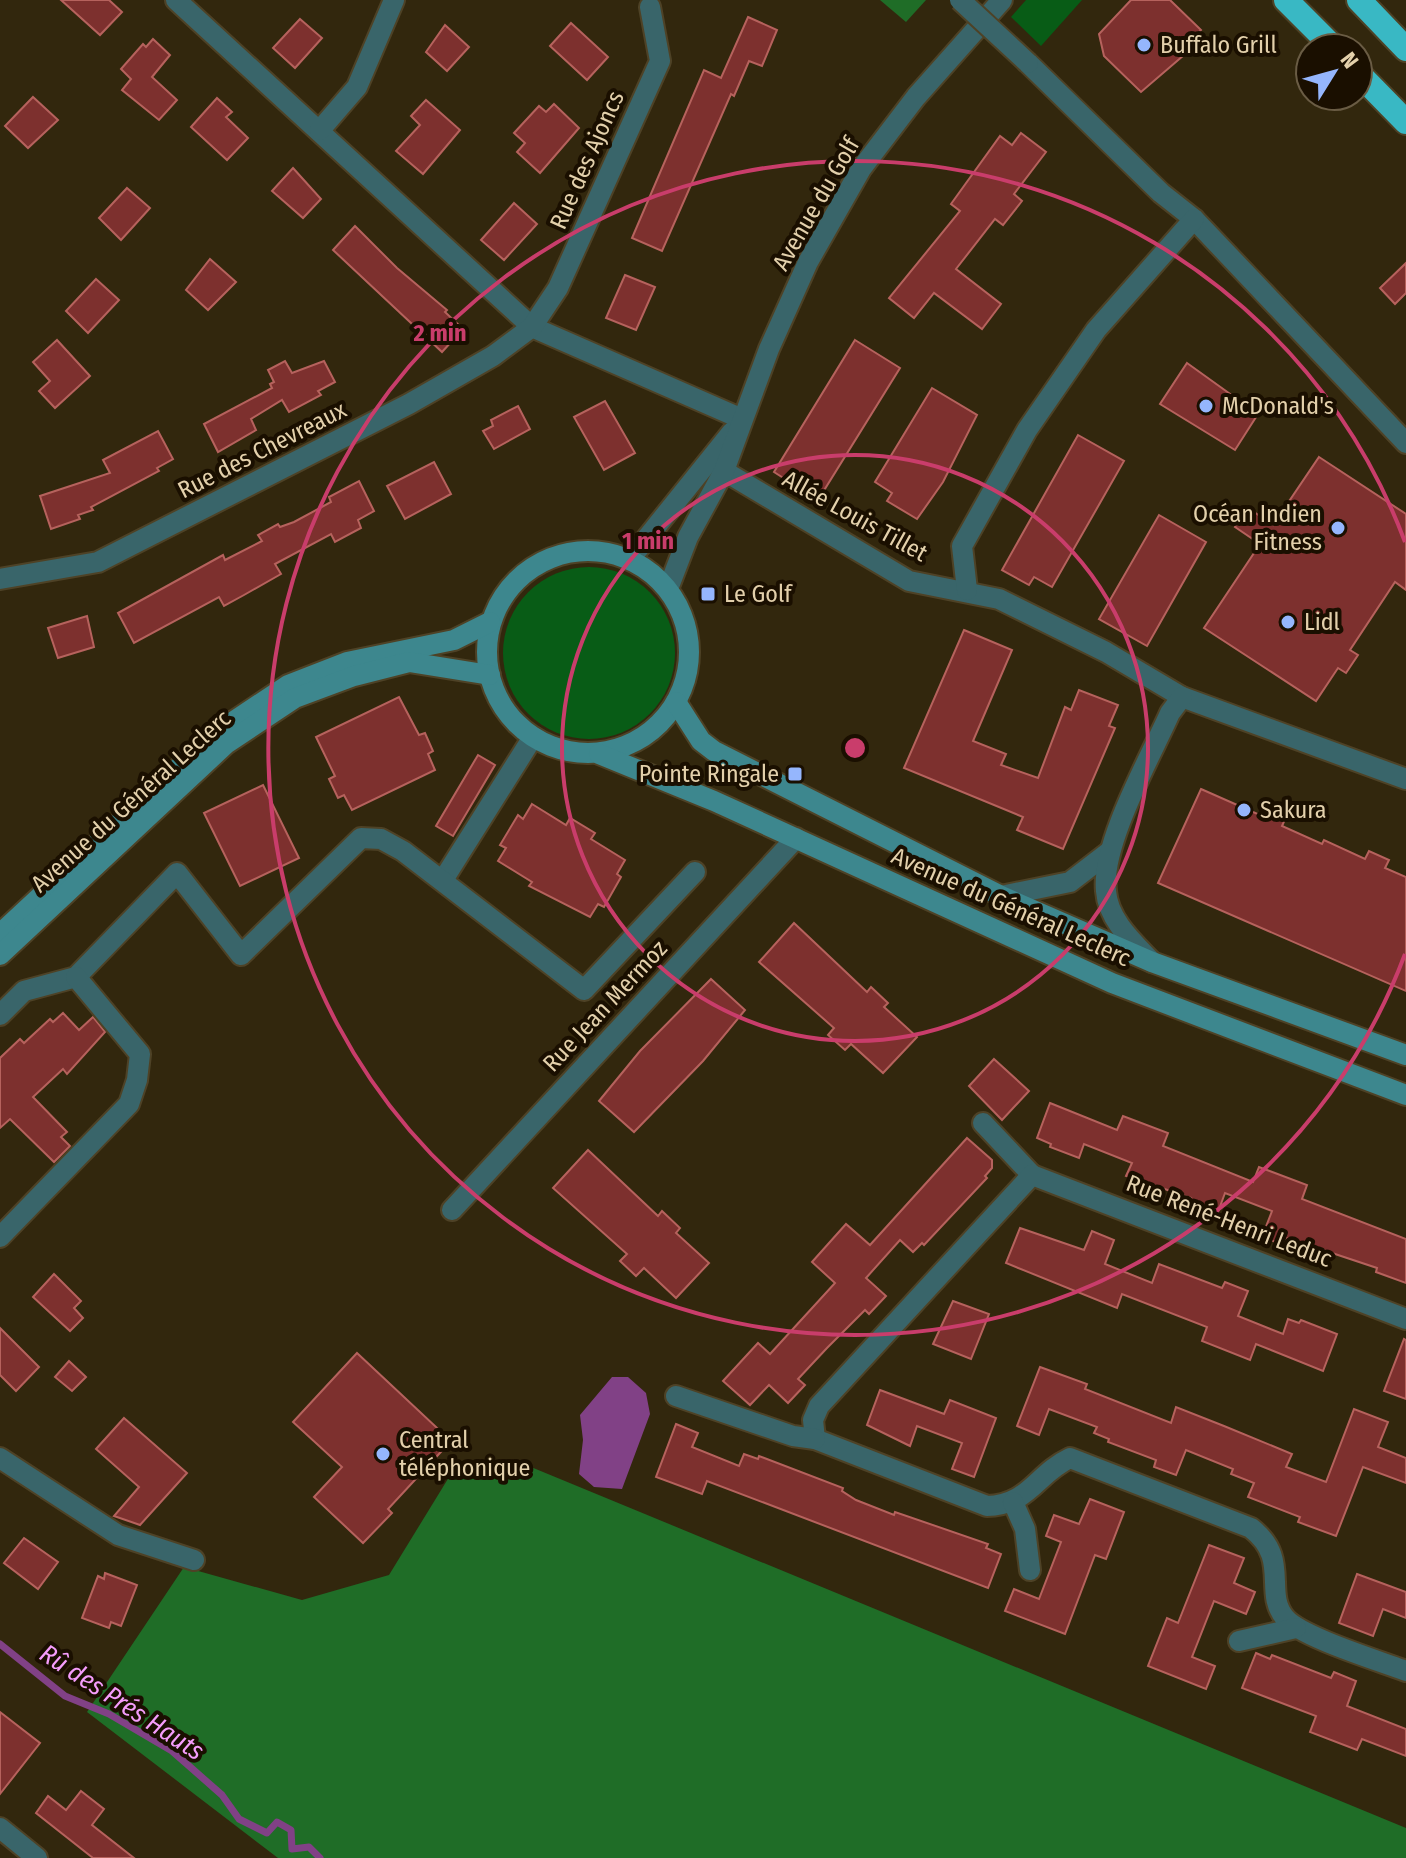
<svg xmlns="http://www.w3.org/2000/svg" width="1406" height="1858" font-family="'Fira Sans Condensed',sans-serif">
	<rect width="100%" height="100%" fill="#32270d"/>
	<!-- green -->
	<g fill="#085c16">
		<polygon points="1026,0 1082,0 1041,46 1011,17"/>
		<circle cx="589" cy="653" r="86"/>
	</g>
	<!-- forest -->
	<g fill="#1f6d27">
		<polygon points="880,0 926,0 906,22"/>
		<polygon points="514,1460 1406,1828 1406,1858 278,1858 87,1712 184,1567 302,1600 389,1575 454,1469"/>
	</g>
	<!-- water -->
	<polygon fill="#814186" points="612,1377 628,1377 646,1393 650,1414 622,1489 594,1487 579,1474 583,1440 580,1415"/>
	<g fill="none" stroke-linecap="round" stroke-linejoin="round">
		<!-- stream -->
		<polyline stroke="#814186" stroke-width="7" points="0,1644 65,1696 109,1714 172,1751 222,1795 239,1819 267,1833 277,1822 291,1830 292,1849 309,1847 320,1858"/>
	</g>
	<!-- building -->
	<g fill="#7d302e" stroke="#b6625d" stroke-width="2">
		<polygon points="61,0 109,0 122,12 100,35"/>
		<polygon points="1131,0 1170,0 1201,30 1184,47 1184,55 1141,92 1104,56 1099,34"/>
		<polygon points="748,17 777,30 762,66 749,61 734,96 731,94 662,251 632,238 704,70 721,78"/>
		<polygon points="300,19 322,38 295,68 273,48"/>
		<polygon points="571,23 608,57 587,80 550,46"/>
		<polygon points="445,25 469,47 447,71 426,52"/>
		<polygon points="153,39 170,55 152,77 177,100 159,120 122,90 131,79 121,69 143,44 146,47"/>
		<polygon points="33,97 58,120 28,148 5,126"/>
		<polygon points="217,98 232,112 226,117 248,138 227,160 191,127"/>
		<polygon points="426,100 460,130 423,174 396,151 420,125 411,116"/>
		<polygon points="554,104 579,128 540,173 517,152 525,143 514,133 539,106 546,112"/>
		<polygon points="1021,133 1046,152 1014,194 1022,201 1003,225 995,219 956,269 1001,304 982,329 934,293 914,318 889,298 960,211 951,204 1000,136 1012,145"/>
		<polygon points="293,168 321,199 303,218 272,191"/>
		<polygon points="127,188 150,208 121,240 99,218"/>
		<polygon points="514,203 537,224 504,260 481,240"/>
		<polygon points="355,226 397,268 447,310 445,312 463,329 442,352 333,250"/>
		<polygon points="210,259 236,282 208,310 186,290"/>
		<polygon points="1406,263 1406,293 1395,304 1380,288"/>
		<polygon points="625,275 655,287 636,330 606,318"/>
		<polygon points="96,279 119,300 88,333 66,311"/>
		<polygon points="57,340 90,376 55,408 39,391 50,381 33,362"/>
		<polygon points="855,340 900,368 818,500 774,472"/>
		<polygon points="285,361 292,373 324,361 335,382 318,391 321,395 289,412 282,400 251,419 256,430 218,452 204,424 272,388 270,384 274,382 268,370"/>
		<polygon points="1187,363 1258,414 1235,450 1160,404"/>
		<polygon points="932,388 977,415 943,482 917,519 887,501 892,493 875,482"/>
		<polygon points="605,401 635,453 604,470 574,417"/>
		<polygon points="518,406 530,429 494,449 483,431 493,426 491,420"/>
		<polygon points="158,431 173,459 157,468 159,471 91,507 93,510 78,515 80,519 51,529 40,496 110,473 103,460"/>
		<polygon points="1078,435 1124,461 1052,587 1034,577 1029,585 1002,570"/>
		<polygon points="1319,457 1406,514 1406,590 1395,582 1350,650 1358,655 1346,673 1338,668 1316,701 1204,628 1260,544 1235,527 1248,508 1273,525"/>
		<polygon points="434,462 451,494 405,519 387,486"/>
		<polygon points="359,481 374,511 358,520 361,528 335,542 331,534 275,564 281,574 244,595 224,606 219,597 134,643 118,613 223,555 225,560 262,541 258,535 278,524 280,527 294,522 331,502 329,497"/>
		<polygon points="1159,515 1206,542 1147,646 1099,619"/>
		<polygon points="87,616 94,647 58,658 48,628"/>
		<polygon points="964,630 1012,650 973,741 1006,754 1001,765 1038,778 1065,707 1071,710 1079,690 1118,705 1109,726 1115,728 1063,849 1017,830 1023,817 904,768"/>
		<polygon points="399,697 419,735 425,733 433,751 428,754 435,770 352,810 344,795 338,798 329,779 335,776 316,737"/>
		<polygon points="478,755 495,765 453,836 436,826"/>
		<polygon points="263,785 299,858 240,886 204,813"/>
		<polygon points="1201,789 1262,816 1266,808 1286,817 1282,826 1322,844 1324,840 1365,859 1369,851 1389,860 1385,868 1406,877 1406,991 1158,883"/>
		<polygon points="532,804 566,825 570,818 595,833 591,839 625,860 617,874 621,877 604,907 598,904 590,917 529,886 532,882 498,861 506,848 500,845 518,815 523,819"/>
		<polygon points="794,923 867,992 871,987 888,1003 884,1007 917,1037 883,1073 851,1044 845,1050 828,1035 834,1028 759,962"/>
		<polygon points="711,979 745,1010 703,1061 634,1132 599,1101 640,1051"/>
		<polygon points="63,1013 79,1030 93,1017 105,1032 67,1074 63,1069 33,1097 67,1132 61,1137 70,1146 54,1162 10,1119 0,1128 0,1058 20,1039 24,1043 50,1019 53,1022"/>
		<polygon points="994,1059 1029,1091 1002,1120 969,1086"/>
		<polygon points="1050,1103 1117,1130 1123,1116 1168,1133 1163,1146 1253,1182 1259,1167 1307,1185 1302,1199 1406,1239 1406,1283 1376,1272 1377,1268 1287,1238 1284,1245 1262,1237 1272,1211 1225,1193 1218,1212 1190,1201 1191,1198 1126,1176 1132,1163 1084,1144 1079,1158 1050,1147 1051,1144 1037,1138"/>
		<polygon points="967,1138 992,1160 992,1168 985,1176 987,1178 924,1245 922,1243 913,1252 900,1240 866,1278 886,1296 869,1314 865,1310 827,1348 798,1379 805,1385 788,1403 769,1385 750,1405 723,1381 758,1343 770,1354 835,1283 812,1262 846,1224 870,1245"/>
		<polygon points="588,1150 658,1216 662,1211 680,1228 676,1233 709,1263 676,1298 644,1268 636,1276 620,1261 627,1254 553,1188"/>
		<polygon points="1020,1228 1084,1250 1092,1231 1114,1240 1105,1264 1152,1283 1159,1264 1222,1288 1225,1282 1248,1291 1238,1316 1283,1334 1288,1319 1299,1323 1301,1320 1337,1334 1323,1371 1256,1344 1250,1360 1202,1341 1207,1327 1122,1294 1117,1308 1006,1263"/>
		<polygon points="54,1274 81,1301 74,1308 83,1318 70,1331 33,1297"/>
		<polygon points="953,1301 989,1314 971,1359 933,1344"/>
		<polygon points="0,1328 39,1367 16,1391 0,1375"/>
		<polygon points="1404,1339 1406,1340 1406,1399 1384,1391"/>
		<polygon points="357,1353 451,1441 388,1509 392,1513 363,1543 314,1497 342,1467 293,1422"/>
		<polygon points="69,1361 86,1377 72,1391 55,1377"/>
		<polygon points="1040,1367 1087,1384 1085,1389 1171,1423 1176,1407 1224,1426 1292,1454 1286,1467 1326,1482 1354,1409 1388,1422 1378,1447 1406,1458 1406,1483 1363,1467 1336,1536 1298,1522 1300,1517 1248,1497 1254,1483 1231,1474 1233,1469 1186,1450 1176,1475 1154,1467 1156,1460 1108,1442 1109,1439 1094,1433 1097,1427 1049,1409 1039,1435 1017,1426"/>
		<polygon points="880,1390 944,1414 950,1400 996,1418 974,1477 952,1469 962,1443 917,1426 910,1446 867,1425"/>
		<polygon points="124,1418 187,1473 140,1525 114,1516 139,1487 96,1449"/>
		<polygon points="676,1424 698,1433 692,1447 739,1466 744,1454 758,1459 759,1456 843,1488 842,1491 856,1500 894,1515 895,1512 988,1544 986,1548 1001,1554 988,1588 707,1481 702,1494 656,1477"/>
		<polygon points="1090,1499 1124,1512 1106,1559 1095,1555 1065,1634 1005,1611 1014,1589 1039,1599 1061,1542 1046,1536 1054,1515 1079,1524"/>
		<polygon points="24,1538 58,1562 38,1589 4,1563"/>
		<polygon points="1209,1545 1244,1558 1234,1583 1255,1592 1246,1614 1214,1601 1192,1657 1215,1666 1206,1689 1148,1666 1167,1618 1178,1623"/>
		<polygon points="105,1573 137,1585 121,1626 111,1622 109,1628 82,1618 98,1576 104,1579"/>
		<polygon points="1357,1574 1406,1592 1406,1618 1383,1609 1373,1636 1339,1623"/>
		<polygon points="1256,1653 1270,1659 1272,1655 1331,1678 1334,1672 1356,1681 1347,1706 1406,1729 1406,1756 1362,1739 1357,1750 1310,1732 1316,1716 1242,1688"/>
		<polygon points="0,1712 40,1743 0,1794"/>
		<polygon points="81,1791 104,1809 92,1825 134,1858 93,1858 36,1813 48,1796 66,1810"/>
	</g>
	<g fill="none" stroke-linecap="round" stroke-linejoin="round">
		<defs>
			<g id="street">
				<polyline points="176,0 532,327 742,419"/>
				<polyline points="1028,63 1161,193 1194,219 1406,443"/>
				<polyline points="320,130 357,87 394,0"/>
				<polyline points="724,471 909,581 999,599 1106,652 1182,697 1406,779"/>
				<polyline points="630,559 732,432"/>
				<polyline points="0,579 98,562 409,404 493,356 532,327 558,288 660,61 650,7"/>
				<polyline points="668,589 688,537 724,471 769,349 808,262 861,169 916,97 1002,0"/>
				<polyline points="967,590 962,546 1027,430 1096,330 1194,219"/>
				<polyline points="443,880 533,737"/>
				<polyline points="1001,896 1070,882 1109,852"/>
				<path d="M1152 962C1134 943 1108 920 1106 891 1101 844 1150 758 1170 713L1182 697"/>
				<polyline points="0,1015 24,991 76,977 177,873 241,955 361,838 381,839 403,851 584,990 695,872"/>
				<polyline points="983,1123 1032,1175"/>
				<polyline points="452,1210 796,838"/>
				<polyline points="0,1237 129,1104 137,1080 140,1054 76,977"/>
				<path d="M1406 1319 1032 1175 819 1406 813 1420 815 1439 987 1506C1029 1505 1036 1474 1070 1458L1251 1528C1291 1559 1263 1592 1285 1618 1301 1637 1380 1661 1406 1671"/>
				<polyline points="676,1396 793,1436 815,1439"/>
				<polyline points="0,1458 118,1535 194,1560"/>
				<polyline points="1013,1502 1025,1529 1030,1570"/>
				<polyline points="1239,1641 1296,1628"/>
				<polyline points="0,1828 37,1858"/>
			</g>
			<g id="secondary">
				<circle cx="588" cy="652" r="101"/>
				<polyline points="676,702 701,741 714,751 1001,896 1152,962 1406,1055"/>
				<polyline points="599,754 714,801 1112,983 1406,1095"/>
				<polyline points="0,934 216,733 288,685 347,662 454,640 490,622"/>
				<polyline points="0,955 226,744 295,698 354,676 409,662 490,675"/>
			</g>
			<g id="highway">
				<polyline points="1286,0 1334,48"/>
				<polyline points="1359,0 1406,49"/>
				<polyline points="1358,73 1406,122"/>
			</g>
		</defs>
		<!-- street casing -->
		<use href="#street" stroke="#4e4226" stroke-width="24"/>
		<!-- secondary casing -->
		<use href="#secondary" stroke="#4e4226" stroke-width="24"/>
		<!-- highway casing -->
		<use href="#highway" stroke="#4e4226" stroke-width="28"/>
		<!-- street -->
		<use href="#street" stroke="#39656a" stroke-width="20"/>
		<!-- secondary -->
		<use href="#secondary" stroke="#3d878e" stroke-width="20"/>
		<!-- highway -->
		<use href="#highway" stroke="#39b8c4" stroke-width="24"/>
		<defs>
			<polyline id="street-bridge" points="960,0 1028,63"/>
		</defs>
		<!-- street-bridge casing -->
		<use href="#street-bridge" stroke="#4e4226" stroke-width="24" stroke-linecap="butt"/>
		<!-- street-bridge -->
		<use href="#street-bridge" stroke="#39656a" stroke-width="20"/>
	</g>
	<!-- distance rings -->
	<g fill="none" stroke="#c93d6b" stroke-width="4">
		<circle cx="855" cy="748" r="293"/>
		<path d="M1405 954A587 587 0 1 1 1405 542"/>
	</g>
	<!-- markers -->
	<g fill="#95b6fd" stroke="#1a0f00" stroke-width="3">
		<circle cx="1144" cy="45" r="8"/>
		<circle cx="1206" cy="406" r="8"/>
		<circle cx="1338" cy="528" r="8"/>
		<rect x="700" y="586" width="16" height="16" rx="4"/>
		<circle cx="1288" cy="622" r="8"/>
		<rect x="787" y="766" width="16" height="16" rx="4"/>
		<circle cx="1244" cy="810" r="8"/>
		<circle cx="383" cy="1454" r="8"/>
	</g>
	<g text-anchor="middle" stroke-width="8" stroke-linejoin="round" paint-order="stroke">
		<!-- poi labels -->
		<g font-size="24" fill="#e3d0ab" stroke="#1a0f00" text-anchor="start">
			<text x="1160" y="53">Buffalo Grill</text>
			<text x="1222" y="414">McDonald's</text>
			<text x="1322" y="522" text-anchor="end">Océan Indien<tspan x="1322" dy="28">Fitness</tspan></text>
			<text x="724" y="602">Le Golf</text>
			<text x="1304" y="630">Lidl</text>
			<text x="779" y="782" text-anchor="end">Pointe Ringale</text>
			<text x="1260" y="818">Sakura</text>
			<text x="399" y="1448">Central<tspan x="399" dy="28">téléphonique</tspan></text>
		</g>
		<!-- street labels -->
		<g font-size="24" fill="#e3d0ab" stroke="#1a0f00">
			<text transform="translate(587 160) rotate(-66)" y="8">Rue des Ajoncs</text>
			<text transform="translate(816 204) rotate(-60)" y="8">Avenue du Golf</text>
			<text transform="translate(262 450) rotate(-27)" y="8">Rue des Chevreaux</text>
			<text transform="translate(855 516) rotate(29)" y="8">Allée Louis Tillet</text>
			<text transform="translate(131 801) rotate(-42)" y="8">Avenue du Général Leclerc</text>
			<text transform="translate(1011 907) rotate(24)" y="8">Avenue du Général Leclerc</text>
			<text transform="translate(605 1006) rotate(-47)" y="8">Rue Jean Mermoz</text>
			<text transform="translate(1229 1221) rotate(21)" y="8">Rue René-Henri Leduc</text>
		</g>
		<!-- water labels -->
		<g font-size="26" font-style="italic" fill="#f59dfb" stroke="#1a0f00">
			<text transform="translate(122 1702) rotate(33)" y="9">Rû des Prés Hauts</text>
		</g>
	</g>
	<circle cx="855" cy="748" r="12" fill="#c93d6b" stroke="#1a0f00" stroke-width="4"/>
	<g font-size="24" text-anchor="middle" font-weight="bold" fill="#c93d6b" stroke="#1a0f00" stroke-width="8" stroke-linejoin="round" paint-order="stroke">
		<text x="440" y="341">2 min</text>
		<text x="648" y="549">1 min</text>
	</g>
	<!-- north arrow -->
	<g transform="translate(1334 72) rotate(53)"><circle r="38" fill="#1a0f00" stroke="#6a5c44" stroke-width="2"/>
	<path d="M0-6L14 30L0 20L-14 30Z" fill="#95b6fd"/>
	<text y="-12" font-size="22" font-weight="bold" text-anchor="middle" fill="#e3d0ab">N</text>
	</g>
</svg>
